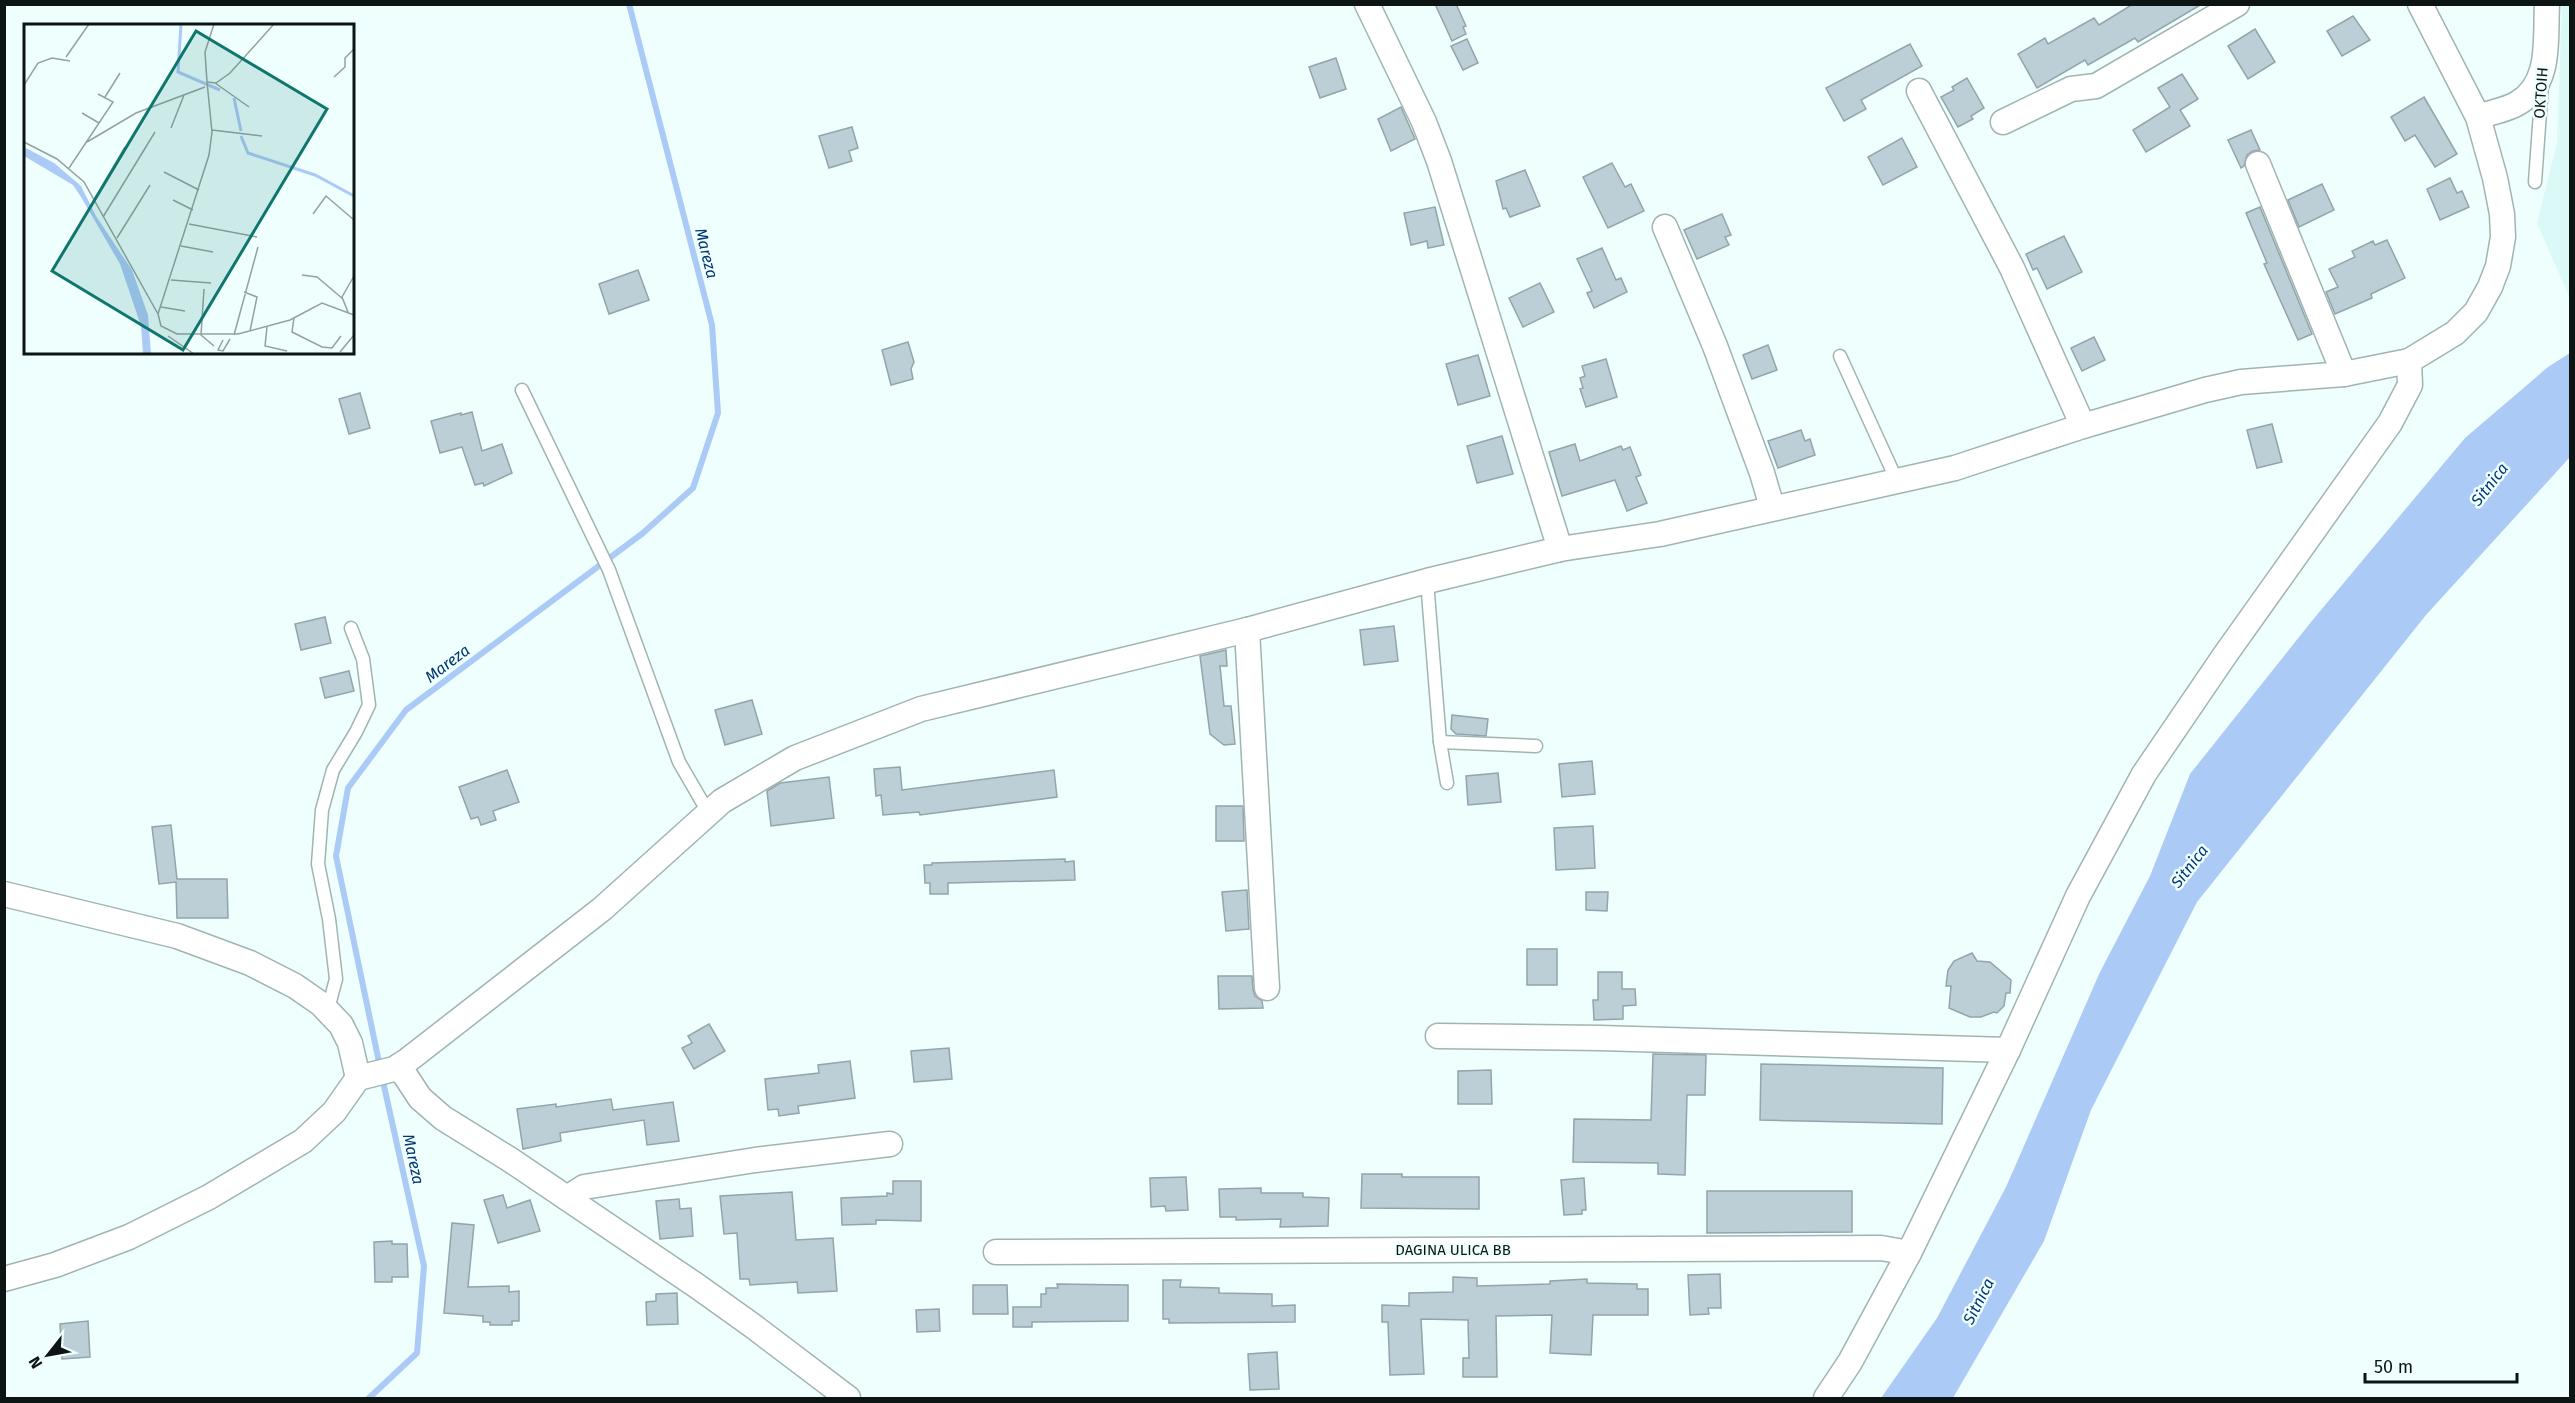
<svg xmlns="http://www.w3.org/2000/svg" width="2575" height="1403" font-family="'Fira Sans',sans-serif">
	<rect width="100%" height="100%" fill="#eefffe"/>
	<!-- built -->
	<polygon fill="#dbfaf7" points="2562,5 2570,5 2570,299 2537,223 2557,143"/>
	<!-- water -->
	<polygon fill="#accaf6" points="2570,353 2570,457 2426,615 2197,902 2091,1110 2044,1241 1953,1398 1881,1398 1937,1318 2006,1187 2100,972 2150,876 2190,774 2311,622 2465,438 2548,367"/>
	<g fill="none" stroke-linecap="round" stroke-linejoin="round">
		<!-- stream -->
		<g stroke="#accaf6" stroke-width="6">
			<polyline points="380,1067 336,856 348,788 406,710 643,533 693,488 718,413 712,325 629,4"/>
			<polyline points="369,1398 417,1353 424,1266 382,1077"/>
		</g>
	</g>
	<!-- building -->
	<g fill="#bcced6" stroke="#93a4ab" stroke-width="1.5">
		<polygon points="1435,4 1456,4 1466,26 1463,27 1466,34 1452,41"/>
		<polygon points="2133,4 2202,4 2138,42 2135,38 2088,65 2085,60 2037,88 2018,54 2045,38 2048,44 2094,18 2099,25"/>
		<polygon points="2353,16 2370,40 2342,56 2327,31"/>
		<polygon points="2255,29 2275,62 2248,79 2228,46"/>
		<polygon points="1467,39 1478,63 1463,70 1451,46"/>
		<polygon points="1910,44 1922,66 1861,100 1866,109 1844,121 1826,88"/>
		<polygon points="1336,58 1346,89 1320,98 1309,67"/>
		<polygon points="2182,74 2198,99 2180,110 2190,126 2146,152 2133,130 2170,107 2158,88"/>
		<polygon points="1967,78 1984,108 1971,116 1973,119 1958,127 1941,97 1954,90 1952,87"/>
		<polygon points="2424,97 2457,154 2435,167 2415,135 2405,141 2391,117"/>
		<polygon points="1401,107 1415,139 1391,151 1378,119"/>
		<polygon points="852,127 858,148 849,151 852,161 829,168 819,136"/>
		<polygon points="2251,130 2260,150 2253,151 2247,155 2244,166 2241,168 2228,140"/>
		<polygon points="1902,138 1917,167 1883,185 1868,157"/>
		<polygon points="1612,163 1625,187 1631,184 1644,211 1608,228 1583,177"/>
		<polygon points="1525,170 1540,206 1510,217 1506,208 1503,209 1496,181"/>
		<polygon points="2450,178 2457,193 2462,191 2469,207 2440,220 2427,189"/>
		<polygon points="2322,184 2334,210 2299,227 2288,200"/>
		<polygon points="1435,207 1444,245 1428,248 1427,241 1411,245 1404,213"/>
		<polygon points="2260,207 2312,334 2298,340 2264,264 2267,263 2246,213"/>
		<polygon points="1722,214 1731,235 1725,237 1729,245 1697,259 1684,230"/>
		<polygon points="2064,236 2082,272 2047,289 2037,268 2033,270 2026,254"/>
		<polygon points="2387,240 2405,278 2371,294 2372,298 2335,314 2326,292 2338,287 2329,269 2355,257 2352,251 2373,241 2375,245"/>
		<polygon points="1602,248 1616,280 1621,278 1627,292 1594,308 1587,293 1592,291 1577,259"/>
		<polygon points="638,270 649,300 609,314 599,284"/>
		<polygon points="1540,283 1554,312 1523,327 1509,298"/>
		<polygon points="2094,337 2105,360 2082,371 2071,348"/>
		<polygon points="908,342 914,362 911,369 913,379 891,385 882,350"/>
		<polygon points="1768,345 1777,370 1752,379 1743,355"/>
		<polygon points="1478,355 1490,396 1458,405 1446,364"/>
		<polygon points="1606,359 1617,397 1586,407 1580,389 1583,388 1580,378 1585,376 1582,366"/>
		<polygon points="360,393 370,428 349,434 339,399"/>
		<polygon points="472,412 482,451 502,444 512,473 484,486 483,483 475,485 462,447 440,453 431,421 461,413 461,415"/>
		<polygon points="2272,424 2282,462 2257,468 2247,430"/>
		<polygon points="1801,430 1805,441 1810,439 1815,455 1778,468 1768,441"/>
		<polygon points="1502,436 1513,474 1477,483 1467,446"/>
		<polygon points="1575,444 1580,461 1621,446 1623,450 1630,447 1641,475 1636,477 1647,503 1627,511 1615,480 1562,496 1549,452"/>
		<polygon points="325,617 331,643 301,650 295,624"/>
		<polygon points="1394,626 1398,661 1364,665 1360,630"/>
		<polygon points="1226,650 1227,666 1220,666 1224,706 1231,706 1235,744 1224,745 1210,734 1200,656"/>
		<polygon points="349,671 354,691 325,698 320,678"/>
		<polygon points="752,700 762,734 725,745 715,710"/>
		<polygon points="1452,715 1488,719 1486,736 1456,734 1451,729"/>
		<polygon points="1592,761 1595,794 1562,797 1559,764"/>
		<polygon points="900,767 902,790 1054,770 1057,797 920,815 919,812 883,815 881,795 876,796 874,769"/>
		<polygon points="507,770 519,802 493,811 496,820 481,825 478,817 471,819 459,787"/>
		<polygon points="1498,773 1501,802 1468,805 1466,776"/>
		<polygon points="829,777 834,818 771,826 767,791 780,783"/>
		<polygon points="1216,806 1243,806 1244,841 1216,841"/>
		<polygon points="171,825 177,879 227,879 228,918 177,918 176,882 159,884 152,827"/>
		<polygon points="1593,826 1595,868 1556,870 1554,828"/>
		<polygon points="1065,859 1065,862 1074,861 1075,880 948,883 948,894 930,894 930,883 925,883 924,865 932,865 932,863"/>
		<polygon points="1247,890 1249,929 1226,931 1222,892"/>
		<polygon points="1586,892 1608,892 1607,911 1586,910"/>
		<rect x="1527" y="949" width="30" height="36"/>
		<polygon points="1972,953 1977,961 1990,962 2011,980 2010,993 2006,993 2004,1006 1997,1013 1994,1012 1981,1017 1970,1017 1949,1008 1951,986 1946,986 1948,970 1954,961"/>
		<polygon points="1598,972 1622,972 1622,989 1635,989 1636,1005 1623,1006 1623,1019 1594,1020 1593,1000 1598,1000"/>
		<polygon points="1218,976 1252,976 1253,989 1255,996 1262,1001 1263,1008 1219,1009"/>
		<polygon points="709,1024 725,1051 694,1069 682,1048 692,1043 688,1036"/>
		<polygon points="949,1048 952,1079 914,1082 911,1051"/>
		<polygon points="1653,1054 1706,1055 1705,1095 1687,1095 1685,1175 1658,1174 1658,1163 1573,1162 1574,1119 1651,1120"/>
		<polygon points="850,1061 855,1098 798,1106 799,1113 779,1116 778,1109 768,1110 765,1079 819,1073 818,1065"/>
		<polygon points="1761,1064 1943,1068 1942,1124 1760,1120"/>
		<polygon points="1491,1070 1492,1104 1458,1104 1458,1071"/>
		<polygon points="611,1099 613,1110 673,1102 679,1141 647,1145 644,1120 560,1133 561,1141 523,1149 517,1109 556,1104 556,1107"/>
		<polygon points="1362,1174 1402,1174 1402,1177 1479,1177 1479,1209 1361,1208"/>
		<polygon points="1186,1177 1188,1210 1166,1211 1165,1206 1151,1207 1150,1178"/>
		<polygon points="1584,1178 1586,1210 1582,1210 1582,1214 1564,1215 1561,1180"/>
		<polygon points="893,1181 921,1181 921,1221 876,1220 876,1224 842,1225 841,1198 887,1196 887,1193 893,1194"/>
		<polygon points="1261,1188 1261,1193 1303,1193 1303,1197 1329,1198 1328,1226 1280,1227 1281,1219 1236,1220 1236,1217 1220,1217 1219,1189"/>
		<polygon points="1707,1191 1852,1191 1852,1232 1707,1233"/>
		<polygon points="792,1192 796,1240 833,1238 837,1291 798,1293 797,1282 750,1285 749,1279 740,1279 737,1233 724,1234 720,1196"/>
		<polygon points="503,1195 507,1208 530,1200 540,1231 498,1243 484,1200"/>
		<polygon points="679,1199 680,1209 691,1208 693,1236 660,1239 656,1201"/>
		<polygon points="452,1223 474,1225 468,1287 509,1286 509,1292 519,1291 519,1321 512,1321 512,1325 490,1325 490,1322 483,1322 483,1316 444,1313"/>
		<polygon points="392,1241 392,1244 407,1244 408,1277 392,1277 392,1282 375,1282 374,1242"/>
		<polygon points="1720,1274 1721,1308 1708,1308 1709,1314 1690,1315 1688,1275"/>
		<polygon points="1453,1277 1477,1278 1477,1286 1550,1284 1550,1281 1587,1279 1587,1283 1637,1284 1637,1289 1648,1289 1648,1315 1593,1315 1591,1355 1550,1353 1552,1315 1496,1316 1497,1377 1463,1377 1463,1358 1469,1358 1468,1320 1421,1319 1424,1374 1390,1375 1388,1322 1382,1322 1382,1305 1409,1306 1409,1293 1453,1292"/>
		<polygon points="1163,1280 1181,1280 1180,1287 1219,1288 1219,1293 1272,1294 1272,1306 1295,1305 1295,1322 1169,1323 1169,1319 1163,1319"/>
		<polygon points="1057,1284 1128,1285 1128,1321 1032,1322 1032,1327 1013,1327 1013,1307 1041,1307 1041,1294 1046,1294 1046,1288 1058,1288"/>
		<polygon points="973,1285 1007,1285 1008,1314 973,1314"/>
		<polygon points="677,1293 678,1324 647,1325 646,1302 656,1301 656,1294"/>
		<polygon points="939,1309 940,1331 917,1332 916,1310"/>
		<polygon points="88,1321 90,1357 62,1359 60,1324"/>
		<polygon points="1277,1352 1279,1389 1250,1390 1248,1354"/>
	</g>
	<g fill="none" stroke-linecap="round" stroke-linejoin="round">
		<defs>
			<g id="service">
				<polyline points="2535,182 2542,84"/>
				<polyline points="1840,356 1897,481"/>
				<polyline points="522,390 609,570 679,762 708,812"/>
				<polyline points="1427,581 1440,742 1447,783"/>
				<polyline points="1440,742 1536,746"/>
				<polyline points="328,1009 336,979 329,919 318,864 322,810 333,770 356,732 369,705 363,659 351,628"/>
			</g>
			<g id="minor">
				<polyline points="1367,4 1424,122 1439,161 1560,549"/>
				<polyline points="1919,91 2012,268 2083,426"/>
				<path d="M2478 117C2491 112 2507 110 2518 103 2552 83 2545 38 2547 4"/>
				<polyline points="2003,122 2071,89 2096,86 2237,4"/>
				<polyline points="2258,164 2344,374"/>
				<polyline points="1665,227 1715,346 1762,473 1772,507"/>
				<polyline points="1247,630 1267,988"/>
				<polyline points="4,894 177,936 250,963 295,986 321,1004 341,1025 350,1043 358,1078"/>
				<polyline points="1438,1036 1600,1038 2008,1050"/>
				<polyline points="399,1066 420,1098 443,1118 509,1159 697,1286 753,1326 848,1398"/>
				<polyline points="358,1078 394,1069 408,1060 602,909 722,801 795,758 921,709 1247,630 1427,581 1560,549 1660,534 1955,468 2083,426 2205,390 2241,382 2344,374 2409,361 2455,333 2476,312 2490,287 2498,266 2503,237 2502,214 2495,178 2478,117 2420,4"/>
				<polyline points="567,1198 584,1187 755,1160 890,1144"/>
				<polyline points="996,1252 1881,1248 1909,1253"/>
				<polyline points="4,1279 55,1265 129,1237 209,1197 303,1141 334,1112 358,1078"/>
				<polyline points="1826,1398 1850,1362 1909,1253 2008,1050 2078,896 2144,774 2225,655 2390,423 2410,385 2409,361"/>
			</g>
		</defs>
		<!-- service casing -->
		<use href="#service" stroke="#a0b4b2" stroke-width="15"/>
		<!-- minor casing -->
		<use href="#minor" stroke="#a0b4b2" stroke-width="27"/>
		<!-- service -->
		<use href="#service" stroke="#fff" stroke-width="12"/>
		<!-- minor -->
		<use href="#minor" stroke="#fff" stroke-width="24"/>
	</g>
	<g text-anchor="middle" stroke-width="5" stroke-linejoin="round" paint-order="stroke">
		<!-- street labels -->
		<g font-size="15" fill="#0d1414" stroke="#eefffe">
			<text transform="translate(2541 93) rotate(-86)" y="5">OKTOIH</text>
			<text x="1453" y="1255">DAGINA ULICA BB</text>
		</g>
		<!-- water labels -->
		<g font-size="16" font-style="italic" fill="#033573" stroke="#eefffe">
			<text transform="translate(707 253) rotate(76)" y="6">Mareza</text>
			<text transform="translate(2489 484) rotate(-52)" y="6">Sitnica</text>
			<text transform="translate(447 663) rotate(-37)" y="6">Mareza</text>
			<text transform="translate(2189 866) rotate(-52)" y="6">Sitnica</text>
			<text transform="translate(414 1159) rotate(78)" y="6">Mareza</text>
			<text transform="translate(1978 1301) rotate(-63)" y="6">Sitnica</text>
		</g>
	</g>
	<!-- overview -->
	<g transform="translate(24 24)">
		<rect width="330" height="330" fill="#eefffe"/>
		<path d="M0 123 30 139 57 162 72 192 108 246 124 291 127 330H119L117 302 96 240 57 173 49 161 0 132Z" fill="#accaf6"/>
		<path fill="none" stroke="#accaf6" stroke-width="3" d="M157 0 154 48 196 66M210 74 217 107M217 112 224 129 291 151 330 172"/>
		<path fill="none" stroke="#94a1a0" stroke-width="1.5" d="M42 33 65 0M310 53 321 43V34L330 25M183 58 188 108 185 131 134 290 137 302 153 310H214L266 296 298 279 330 291M183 58 192 59 206 49 250 0M183 58 181 28 190 0M191 59 225 83M0 61 14 39 28 34 46 37M81 73 96 49M58 89 75 99M147 104 160 71M188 106 238 112M0 118 33 135 60 158 134 290M63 118 112 89 181 63M45 144 89 78 74 70M140 148 175 166M70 176 101 123M149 176 169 186M289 190 302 172 330 196M79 193 131 108M165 200 233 213M93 214 126 161M157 222 189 228M278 251 293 253 319 275M147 256 187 259M180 265 177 311 190 322M220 268 233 273 226 307M137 283 161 287M324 288 318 273 330 252M270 294 268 308 298 323 308 324 317 312M243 303 241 322 263 327M210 311 234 223M144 312 170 330M199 316 194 326 199 327 206 315M316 328 330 311"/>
		<path fill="#0f766e" fill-opacity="0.15" stroke="#0f766e" stroke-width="3" d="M172 7 303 85 159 326 28 247Z"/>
		<rect width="330" height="330" fill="none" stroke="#0d1414" stroke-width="3"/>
	</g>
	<!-- border -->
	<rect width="2575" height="1403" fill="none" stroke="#0d1414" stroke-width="12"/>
	<!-- north arrow -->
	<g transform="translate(48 1355) rotate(239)" stroke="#eefffe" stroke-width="4.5" paint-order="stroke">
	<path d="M0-4.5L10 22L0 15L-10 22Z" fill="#0d1414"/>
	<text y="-9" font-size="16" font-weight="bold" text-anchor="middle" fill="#0d1414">N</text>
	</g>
	<!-- scale -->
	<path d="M2365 1373v9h152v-9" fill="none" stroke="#0d1414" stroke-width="3"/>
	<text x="2374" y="1373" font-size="18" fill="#0d1414" stroke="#eefffe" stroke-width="4.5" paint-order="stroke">50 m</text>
</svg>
